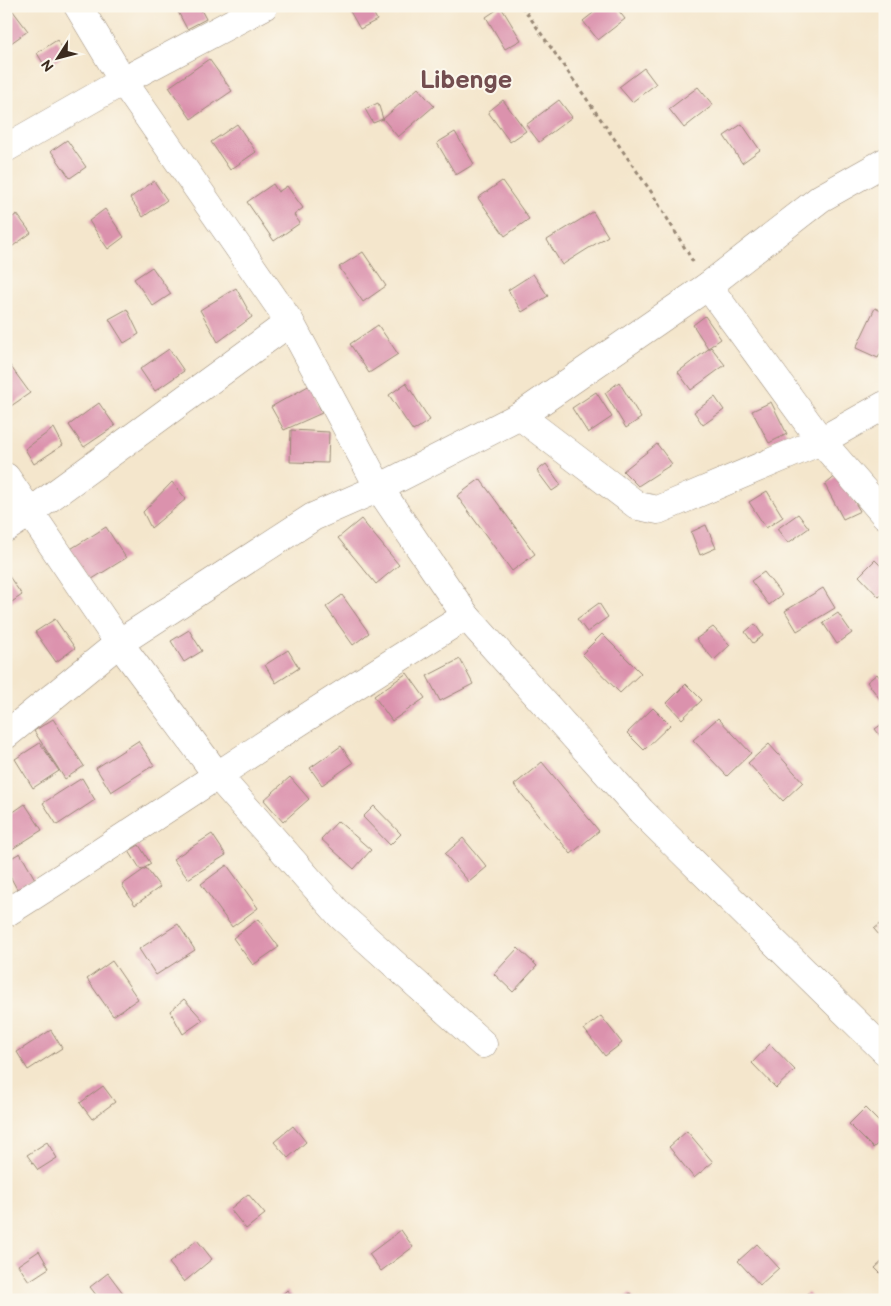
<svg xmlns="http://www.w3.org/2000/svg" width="891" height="1306" font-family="'Balsamiq Sans',sans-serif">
	<rect width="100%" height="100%" fill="#fbf7ec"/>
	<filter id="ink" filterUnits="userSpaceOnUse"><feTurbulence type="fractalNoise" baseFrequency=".02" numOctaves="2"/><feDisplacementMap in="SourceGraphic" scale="10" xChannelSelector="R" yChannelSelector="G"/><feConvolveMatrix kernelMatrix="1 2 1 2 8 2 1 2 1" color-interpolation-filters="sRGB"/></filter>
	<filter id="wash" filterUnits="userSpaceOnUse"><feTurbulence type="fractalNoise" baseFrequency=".0096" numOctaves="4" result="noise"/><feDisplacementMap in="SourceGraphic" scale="20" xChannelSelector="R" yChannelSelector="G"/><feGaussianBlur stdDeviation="1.12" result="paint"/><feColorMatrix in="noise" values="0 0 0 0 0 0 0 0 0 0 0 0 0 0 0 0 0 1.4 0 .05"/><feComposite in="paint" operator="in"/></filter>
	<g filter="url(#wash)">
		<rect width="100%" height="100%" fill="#f4e6cc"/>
		<g id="blocks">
			<!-- building -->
			<g fill="#db92ad">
				<polygon points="175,6 199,6 206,19 187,29"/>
				<polygon points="347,6 370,6 377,20 360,29"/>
				<polygon points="602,6 615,6 625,19 598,40 583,21"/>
				<polygon points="10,7 28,31 11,43 6,36 6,10"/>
				<polygon points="501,7 521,40 505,49 486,17"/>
				<polygon points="57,40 66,54 46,68 37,53"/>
				<polygon points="209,59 232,91 191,119 169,87"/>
				<polygon points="644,68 656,84 632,102 619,87"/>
				<polygon points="698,87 713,105 684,128 669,109"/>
				<polygon points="418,88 434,106 398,137 383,119"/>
				<polygon points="503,100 526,131 510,142 488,112"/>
				<polygon points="559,100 572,117 539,142 526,125"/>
				<polygon points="378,103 383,119 373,123 365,109"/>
				<polygon points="237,124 256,152 230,170 211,142"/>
				<polygon points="742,124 760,150 742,163 724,136"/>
				<polygon points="455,132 474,164 456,175 437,143"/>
				<polygon points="67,140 86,167 70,178 51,151"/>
				<polygon points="154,181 167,200 143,217 130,198"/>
				<polygon points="502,181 529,219 505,236 478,198"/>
				<polygon points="273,184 278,192 287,186 303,208 294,215 300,223 274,241 247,202"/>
				<polygon points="105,209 124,237 108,249 89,221"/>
				<polygon points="593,212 608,236 562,265 547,240"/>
				<polygon points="17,214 31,233 6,251 6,222"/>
				<polygon points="363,252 386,286 363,302 339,267"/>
				<polygon points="152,267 171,294 153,306 134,279"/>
				<polygon points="533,274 548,296 522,312 508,290"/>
				<polygon points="236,288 252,317 218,342 200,310"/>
				<polygon points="875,308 885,313 885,345 878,358 856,348"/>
				<polygon points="127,309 139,334 124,343 109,319"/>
				<polygon points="705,316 721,339 708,348 693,325"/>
				<polygon points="378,325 398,354 369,373 350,344"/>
				<polygon points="711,347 725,365 691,390 678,372"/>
				<polygon points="169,349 184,371 155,391 140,369"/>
				<polygon points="6,360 30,393 11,406 6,399"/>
				<polygon points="619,382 641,418 626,428 605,393"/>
				<polygon points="406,383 430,420 413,431 389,395"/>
				<polygon points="310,385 322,413 284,430 271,407"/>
				<polygon points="596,392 612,417 588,433 572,408"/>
				<polygon points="715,397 724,410 703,425 694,412"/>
				<polygon points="771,402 787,434 769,443 752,411"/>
				<polygon points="99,403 115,426 84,447 69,425"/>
				<polygon points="54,428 63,445 34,464 25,449"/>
				<polygon points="291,430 329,432 328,463 290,462"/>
				<polygon points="657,444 672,464 638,486 623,471"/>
				<polygon points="546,464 561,485 552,491 537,471"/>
				<polygon points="838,474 860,511 843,519 825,485"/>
				<polygon points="480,479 535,554 512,571 457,496"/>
				<polygon points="172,482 186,499 151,528 143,512"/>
				<polygon points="767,491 783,517 766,528 749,502"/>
				<polygon points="798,514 809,528 788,543 777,529"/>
				<polygon points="361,519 399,565 376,584 338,538"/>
				<polygon points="706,525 716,548 700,555 691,532"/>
				<polygon points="106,527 126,558 89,581 69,550"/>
				<polygon points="875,560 885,570 885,592 879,597 859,576"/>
				<polygon points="6,572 22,595 6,606"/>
				<polygon points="764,572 782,595 769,605 751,581"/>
				<polygon points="823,588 835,608 797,631 785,611"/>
				<polygon points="342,595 369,633 353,645 326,607"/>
				<polygon points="599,603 608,617 587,632 577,619"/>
				<polygon points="838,613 852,633 837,644 823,623"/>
				<polygon points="55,619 75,648 56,662 35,632"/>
				<polygon points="755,624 763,636 753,643 745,632"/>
				<polygon points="713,627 730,645 714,660 696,639"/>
				<polygon points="189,630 202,651 184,662 171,641"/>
				<polygon points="602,634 641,673 620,693 582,654"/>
				<polygon points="288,650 299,668 276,683 265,665"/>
				<polygon points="460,659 473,684 440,701 427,676"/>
				<polygon points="407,673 425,698 392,721 374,696"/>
				<polygon points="877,674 885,684 885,706 867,682"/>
				<polygon points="686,684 702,700 682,719 667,703"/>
				<polygon points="653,708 670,725 644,750 627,733"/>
				<polygon points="718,718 751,753 727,776 693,740"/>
				<polygon points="53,719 84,766 65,779 34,731"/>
				<polygon points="885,722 885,742 875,729"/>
				<polygon points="138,741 154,765 111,792 96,768"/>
				<polygon points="40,743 59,771 33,788 15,759"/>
				<polygon points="769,744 803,782 783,801 748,763"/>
				<polygon points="341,746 353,763 322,785 310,768"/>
				<polygon points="542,762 599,831 571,854 514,785"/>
				<polygon points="290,777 309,799 283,822 264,800"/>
				<polygon points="82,778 95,800 57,825 43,803"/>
				<polygon points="25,804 42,830 9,851 6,846 6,817"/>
				<polygon points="374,806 401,834 390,845 363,817"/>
				<polygon points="338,821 371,850 354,869 321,839"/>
				<polygon points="212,834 226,855 188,879 173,859"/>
				<polygon points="463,838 487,867 469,882 445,854"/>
				<polygon points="139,845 151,864 141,870 129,851"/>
				<polygon points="20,853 35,879 17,889 6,869 6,861"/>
				<polygon points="227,865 258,908 232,927 201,884"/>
				<polygon points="146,868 160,887 135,905 122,885"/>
				<polygon points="258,919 279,947 253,965 233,938"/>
				<polygon points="885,920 885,942 874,929"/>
				<polygon points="178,924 195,950 156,975 139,949"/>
				<polygon points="518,948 537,966 513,992 494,974"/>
				<polygon points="112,961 138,999 113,1016 87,979"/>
				<polygon points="184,999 203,1020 183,1034 170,1011"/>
				<polygon points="601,1016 622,1043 605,1056 584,1029"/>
				<polygon points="51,1030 62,1048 28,1070 17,1052"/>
				<polygon points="770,1044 795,1070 776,1088 752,1063"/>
				<polygon points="103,1086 115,1102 92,1119 80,1103"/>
				<polygon points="865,1108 885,1128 885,1137 873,1148 849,1124"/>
				<polygon points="293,1126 306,1142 288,1158 274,1142"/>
				<polygon points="687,1131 713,1162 694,1178 669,1147"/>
				<polygon points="47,1142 57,1158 38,1170 27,1155"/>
				<polygon points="248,1194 265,1214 246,1229 230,1209"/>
				<polygon points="401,1230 413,1247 381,1271 369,1254"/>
				<polygon points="197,1240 212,1259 184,1282 169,1263"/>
				<polygon points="757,1244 779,1268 760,1285 738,1261"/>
				<polygon points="39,1251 49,1268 29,1281 18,1265"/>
				<polygon points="885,1259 885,1278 875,1268"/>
				<polygon points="108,1273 123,1293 113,1300 100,1300 90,1287"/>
				<polygon points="287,1290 295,1300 276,1300"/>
				<polygon points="630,1293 635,1300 622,1300"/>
				<polygon points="808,1293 813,1300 799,1300"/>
			</g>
		</g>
	</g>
	<g filter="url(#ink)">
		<use href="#blocks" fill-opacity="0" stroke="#988875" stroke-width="1"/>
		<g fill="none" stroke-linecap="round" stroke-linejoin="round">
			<defs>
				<g id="minor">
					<polyline points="78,6 123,81 290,322 379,488 466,616 641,811 885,1051"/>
					<polyline points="6,148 123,81 264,6"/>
					<polyline points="708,286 821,441 885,515"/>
					<polyline points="520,416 638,506 658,510 821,441 885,405"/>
					<polyline points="6,477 119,643 217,775 340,915 483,1044"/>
					<polyline points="6,528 29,513 290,322"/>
					<polyline points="6,735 119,643 313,517 379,488 520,416 708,286 821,198 885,162"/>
					<path d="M6 913C78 868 147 821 218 775 300 721 383 668 466 616"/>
				</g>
			</defs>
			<!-- minor casing -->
			<use href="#minor" stroke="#988875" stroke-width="29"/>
			<!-- path -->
			<polyline stroke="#988875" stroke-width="3" stroke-dasharray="4 4" stroke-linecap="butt" points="522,6 652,193 695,265"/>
			<!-- minor -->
			<use href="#minor" stroke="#fff" stroke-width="28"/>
		</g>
	</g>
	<g text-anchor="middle" stroke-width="4" stroke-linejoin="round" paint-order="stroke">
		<!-- town labels -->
		<g font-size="25" font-weight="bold" fill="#734e50" stroke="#fbf7ec">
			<text x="466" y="88">Libenge</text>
		</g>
	</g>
	<!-- margin -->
	<rect width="891" height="1306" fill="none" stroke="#fbf7ec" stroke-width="25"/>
	<!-- north arrow -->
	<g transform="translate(58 58) rotate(234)" stroke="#fbf7ec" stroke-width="4" paint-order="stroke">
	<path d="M0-4L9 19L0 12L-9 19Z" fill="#3b2a1e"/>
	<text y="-8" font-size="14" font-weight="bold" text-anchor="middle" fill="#3b2a1e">N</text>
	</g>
</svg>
